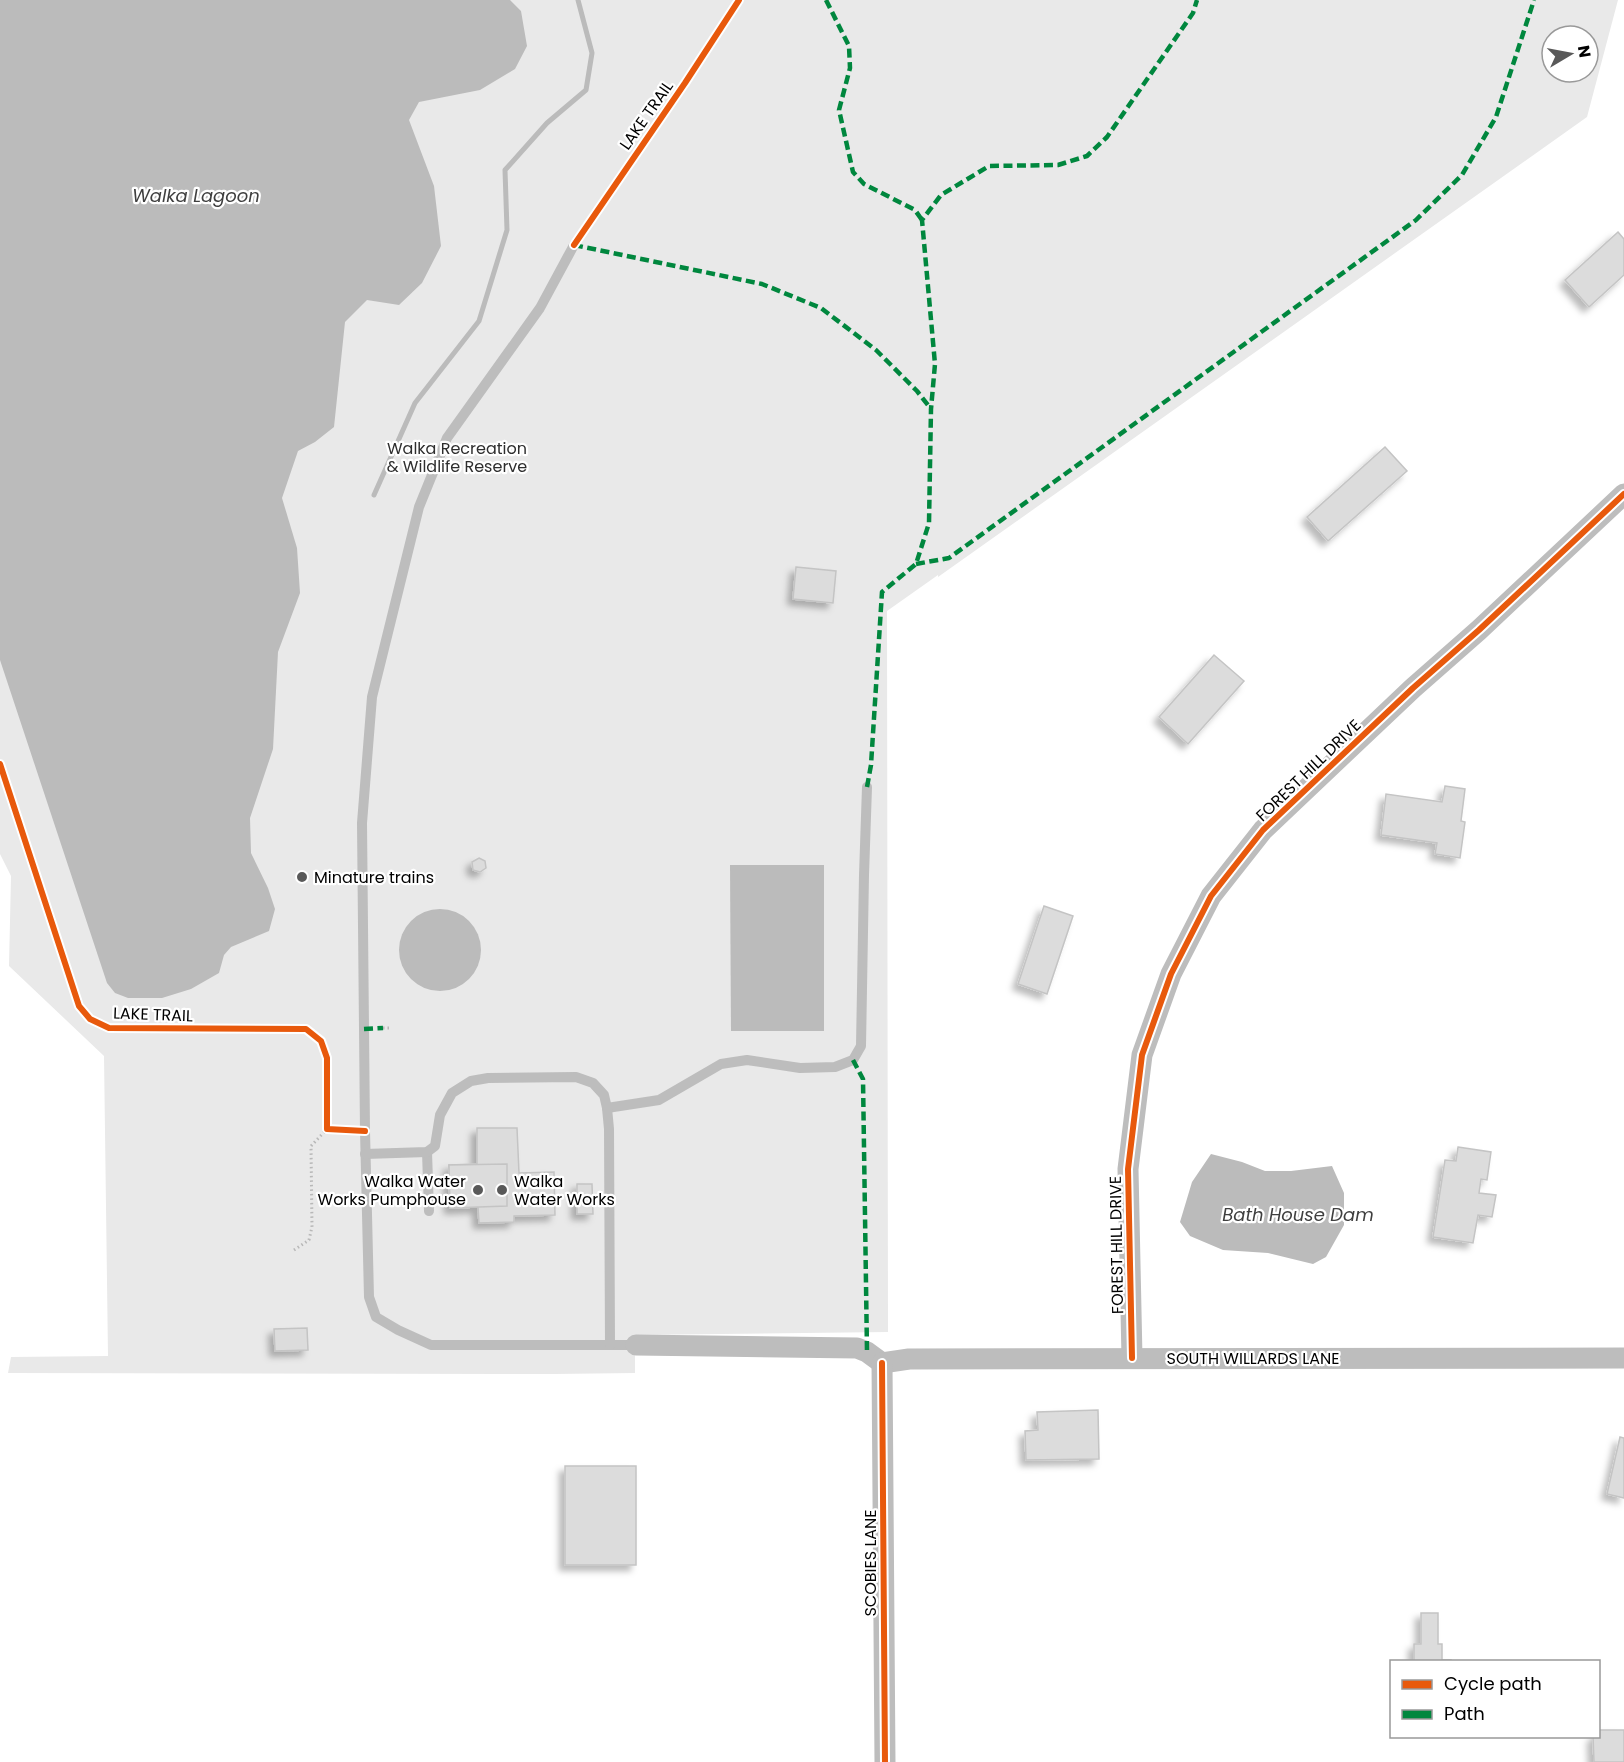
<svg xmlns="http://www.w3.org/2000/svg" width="1624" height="1762" font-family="Poppins,sans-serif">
	<defs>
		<filter id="shadow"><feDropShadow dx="-5.5" dy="5.5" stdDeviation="3" flood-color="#0004"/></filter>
	</defs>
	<rect width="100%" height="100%" fill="#fff"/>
	<!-- green -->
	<path fill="#e9e9e9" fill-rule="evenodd" d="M0 0H1618L1587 117 938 577V575L887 611 888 1332 635 1335V1373L554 1374 8 1373 11 1357 108 1356 104 1056 9 966 11 876 0 854ZM1552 36H1588V72H1552Z"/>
	<!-- water -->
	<g fill="#bbb">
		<polygon points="0,0 510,0 521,11 527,46 515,69 480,90 419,102 409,120 434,186 441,246 422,283 399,305 367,300 345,322 334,427 315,442 298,451 282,498 297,548 300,593 278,652 273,749 250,818 251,853 268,888 275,909 269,931 231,947 224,955 219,973 191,989 162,998 128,998 115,993 107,983 0,660"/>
		<polygon points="730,865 824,865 824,1031 731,1031"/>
		<circle cx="440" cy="950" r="41"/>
		<polygon points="1211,1154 1242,1162 1265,1171 1291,1171 1332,1166 1344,1193 1344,1225 1326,1257 1313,1264 1268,1253 1223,1250 1190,1236 1180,1222 1192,1182"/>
	</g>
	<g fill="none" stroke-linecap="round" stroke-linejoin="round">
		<!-- stream -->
		<polyline stroke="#bbb" stroke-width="5" points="374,495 415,403 479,321 507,230 505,170 547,123 586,90 592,53 578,0"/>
	</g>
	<!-- building -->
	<g fill="#dcdcdc" stroke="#c4c4c4" stroke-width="1.5" filter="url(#shadow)">
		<polygon points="1618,232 1624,239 1624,275 1589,307 1565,280"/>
		<polygon points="1385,447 1407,471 1328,541 1307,517"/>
		<polygon points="796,567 836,571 833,603 793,599"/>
		<polygon points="1214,655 1244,681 1188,744 1159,717"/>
		<polygon points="1445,786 1465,789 1461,821 1465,822 1460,858 1435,854 1437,843 1381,835 1386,794 1442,802"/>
		<polygon points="479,858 485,861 486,868 480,872 473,870 472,862"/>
		<polygon points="1044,906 1073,916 1047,994 1018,984"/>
		<polygon points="477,1128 517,1128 519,1173 554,1172 555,1215 514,1216 514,1222 479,1223 478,1207 450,1208 449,1165 477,1164"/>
		<polygon points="1458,1147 1491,1152 1487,1180 1481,1179 1479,1193 1496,1195 1492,1217 1478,1215 1473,1243 1433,1237 1445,1160 1456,1161"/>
		<polygon points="507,1164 507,1206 450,1208 449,1165"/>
		<polygon points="577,1184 592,1184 593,1214 577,1214"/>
		<polygon points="307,1328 308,1350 275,1351 274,1329"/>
		<polygon points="1098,1410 1099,1459 1026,1460 1025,1431 1038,1430 1037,1412"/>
		<polygon points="1620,1437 1624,1438 1624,1498 1607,1494"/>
		<rect x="565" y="1466" width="71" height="99"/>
		<polygon points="1421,1613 1438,1613 1438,1644 1442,1644 1442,1660 1451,1660 1451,1662 1414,1662 1414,1644 1421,1644"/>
		<polygon points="1598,1730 1624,1730 1624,1762 1594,1762 1593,1736 1598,1736"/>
	</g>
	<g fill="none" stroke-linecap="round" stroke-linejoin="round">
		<!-- path -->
		<g stroke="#b8b8b8" stroke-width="3" stroke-dasharray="1.5 3" stroke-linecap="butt">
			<polyline points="383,1028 389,1028"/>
			<polyline points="294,1250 309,1240 312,1227 311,1146 327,1129"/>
		</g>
		<!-- service -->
		<g stroke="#bdbdbd" stroke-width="10">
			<polyline points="574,245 540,308 447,438 419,507 372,697 362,823 365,1131 369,1297 376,1317 398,1330 431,1345 636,1345"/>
			<polyline points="607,1108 659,1100 721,1064 747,1060 800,1068 835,1067 853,1060 861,1046 864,875 867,787"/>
			<polyline points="427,1152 429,1211"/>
			<polyline points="365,1154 427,1152 435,1146 440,1115 452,1093 471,1081 488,1078 576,1077 593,1083 604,1095 607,1108 609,1129 610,1345"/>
		</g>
		<!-- minor -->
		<g stroke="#bdbdbd" stroke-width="21">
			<polyline points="636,1345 857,1348 867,1352 882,1363"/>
			<polyline points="1132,1358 1128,1169 1142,1055 1171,974 1211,896 1263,830 1413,688 1479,630 1624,494"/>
			<polyline points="882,1363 909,1359 1624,1358"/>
			<polyline points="882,1363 885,1762"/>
		</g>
		<!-- quiet -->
		<g stroke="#00873e" stroke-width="4.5" stroke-dasharray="9 4.5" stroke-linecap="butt">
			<polyline points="826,0 849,46 850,68 839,110 853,172 864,184 915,210 922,220"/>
			<polyline points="574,245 762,284 821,308 876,350 917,391 931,409"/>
			<polyline points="916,564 949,558 1416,220 1462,175 1496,117 1534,0"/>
			<polyline points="867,787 871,765 882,592 916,564 929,523 931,409 935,364 922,220 941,195 989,166 1058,165 1087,156 1107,137 1193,13 1197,0"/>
			<polyline points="364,1029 383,1028"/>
			<polyline points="853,1060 863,1079 867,1352"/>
		</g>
		<defs>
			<g id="cycleway">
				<polyline points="574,245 685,83 739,0"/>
				<polyline points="0,764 79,1006 90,1019 109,1028 306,1029 321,1041 327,1058 327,1129 365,1131"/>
				<polyline points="1132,1358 1128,1169 1142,1055 1171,974 1211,896 1263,830 1413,688 1479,630 1624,494"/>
				<polyline points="882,1363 885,1762"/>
			</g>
		</defs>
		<!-- cycleway casing -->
		<use href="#cycleway" stroke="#fff" stroke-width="10"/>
		<!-- cycleway -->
		<use href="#cycleway" stroke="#e8590c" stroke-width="6"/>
	</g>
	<!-- markers -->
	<g fill="#595959" stroke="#fff" stroke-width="2">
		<circle cx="302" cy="877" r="6"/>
		<circle cx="478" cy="1190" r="6"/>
		<circle cx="502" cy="1190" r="6"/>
	</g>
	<g text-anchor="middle" stroke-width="4.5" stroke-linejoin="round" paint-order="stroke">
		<!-- street labels -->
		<g font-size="16" fill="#000" stroke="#fff">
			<text transform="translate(646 115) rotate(-55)" y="6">LAKE TRAIL</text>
			<text transform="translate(1308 770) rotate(-44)" y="6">FOREST HILL DRIVE</text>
			<text transform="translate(153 1014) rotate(2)" y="6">LAKE TRAIL</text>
			<text transform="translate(1116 1245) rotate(-91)" y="6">FOREST HILL DRIVE</text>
			<text x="1253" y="1364">SOUTH WILLARDS LANE</text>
			<text transform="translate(870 1563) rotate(-90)" y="6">SCOBIES LANE</text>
		</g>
		<!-- park labels -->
		<g font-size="16" fill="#2e2e2e" stroke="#fff">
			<text x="457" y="454">Walka Recreation<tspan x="457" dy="18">&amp; Wildlife Reserve</tspan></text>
		</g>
		<!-- poi labels -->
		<g font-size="16" fill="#000" stroke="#fff" text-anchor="start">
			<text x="314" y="883">Minature trains</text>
			<text x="466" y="1187" text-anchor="end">Walka Water<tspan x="466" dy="18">Works Pumphouse</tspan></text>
			<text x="514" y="1187">Walka<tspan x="514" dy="18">Water Works</tspan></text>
		</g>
		<!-- water labels -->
		<g font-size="18" font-style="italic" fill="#3f3f3f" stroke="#fff">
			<text x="196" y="202">Walka Lagoon</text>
			<text x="1298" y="1221">Bath House Dam</text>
		</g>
	</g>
	<!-- legend -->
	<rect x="1390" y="1660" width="210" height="78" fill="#ffffff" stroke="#999999" stroke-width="1.5"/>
	<rect x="1402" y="1680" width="30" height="9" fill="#e8590c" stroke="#999999" stroke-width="1.5"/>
	<text x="1444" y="1690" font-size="18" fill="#000000">Cycle path</text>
	<rect x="1402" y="1710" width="30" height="9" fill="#00873e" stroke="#999999" stroke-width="1.5"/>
	<text x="1444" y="1720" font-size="18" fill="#000000">Path</text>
	<!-- north arrow -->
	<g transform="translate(1570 54) rotate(80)"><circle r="28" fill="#ffffff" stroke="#999999" stroke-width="1.5"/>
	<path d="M0-4.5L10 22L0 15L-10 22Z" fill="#595959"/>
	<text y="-9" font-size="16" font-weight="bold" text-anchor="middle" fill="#000000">N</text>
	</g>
</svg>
